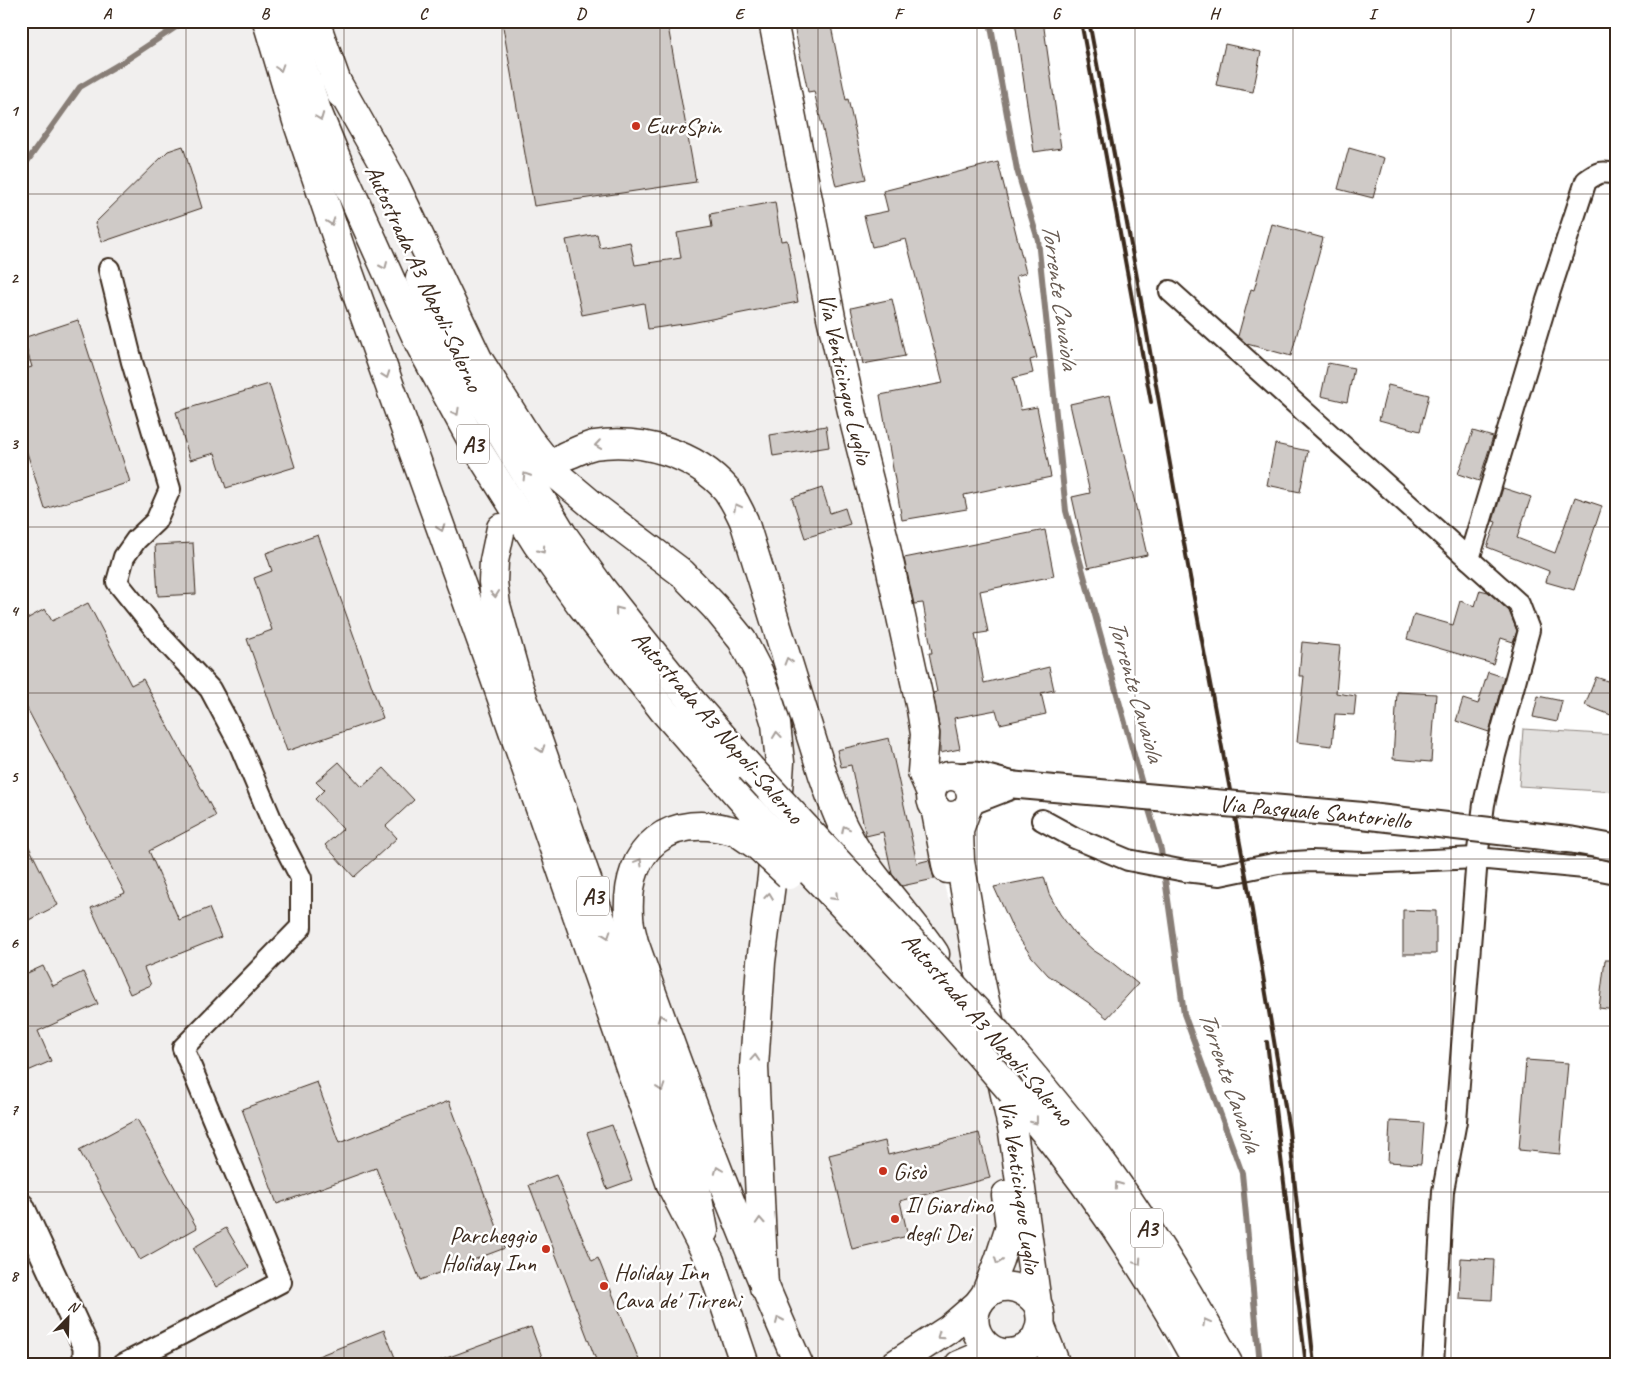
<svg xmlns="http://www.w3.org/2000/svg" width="1637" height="1386" font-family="Caveat,sans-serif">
	<rect width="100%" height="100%" fill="#fff"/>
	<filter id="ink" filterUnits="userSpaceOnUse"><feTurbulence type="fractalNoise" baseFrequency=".02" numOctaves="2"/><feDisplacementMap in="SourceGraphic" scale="10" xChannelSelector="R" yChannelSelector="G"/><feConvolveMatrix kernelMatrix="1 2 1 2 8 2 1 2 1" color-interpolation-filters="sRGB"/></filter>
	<g filter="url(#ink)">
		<!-- built -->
		<polygon fill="#f1efee" points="21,21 759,21 946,893 1177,1365 21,1365"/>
		<!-- green -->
		<polygon fill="#e2e0de" stroke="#8e857e" points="1523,729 1616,735 1616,792 1519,786"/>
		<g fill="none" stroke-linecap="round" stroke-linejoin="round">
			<!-- stream -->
			<g stroke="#887e77" stroke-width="6">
				<polyline points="990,21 1017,170 1038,240 1066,511 1144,791"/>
				<polyline points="21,170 80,87 126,60 185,21"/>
				<polyline points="1147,803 1161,850 1184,1014 1242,1173 1260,1365"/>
			</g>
		</g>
		<!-- building -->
		<g fill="#cfcac7" stroke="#3b2a1e">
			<polygon points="502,21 667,21 696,182 534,206"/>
			<polygon points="793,21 830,21 846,100 848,99 866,179 836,186 814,91 808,92"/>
			<polygon points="1015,21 1043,21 1061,148 1034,152"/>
			<polygon points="1225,44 1261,52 1253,92 1216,85"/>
			<polygon points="183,146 202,208 102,242 95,223 168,151"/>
			<polygon points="1349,148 1384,158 1373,198 1338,189"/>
			<polygon points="998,162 1026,273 1016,276 1037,358 1030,360 1033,373 1013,378 1021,410 1037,407 1051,477 964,495 967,509 902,520 880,395 943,383 906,239 872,247 864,216 888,211 883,191"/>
			<polygon points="775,202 781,241 787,240 798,302 691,323 648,329 644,303 582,315 566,240 597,234 600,248 630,242 635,265 681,258 677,233 712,227 710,214"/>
			<polygon points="1272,224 1323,238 1291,356 1247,344 1238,336 1251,289 1254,290"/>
			<polygon points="892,299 905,356 863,364 851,308"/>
			<polygon points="78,320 130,482 45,509 21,434 21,370 32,367 23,338"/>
			<polygon points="1328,363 1354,368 1347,402 1321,396"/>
			<polygon points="269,384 295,467 226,488 215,453 190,460 176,412"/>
			<polygon points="1388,385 1429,395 1420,431 1379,420"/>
			<polygon points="1110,395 1147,555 1088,568 1072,497 1090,493 1070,404"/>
			<polygon points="826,426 829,447 773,456 770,435"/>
			<polygon points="1473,431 1493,437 1479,481 1458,474"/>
			<polygon points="1275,444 1308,451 1300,492 1267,485"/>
			<polygon points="822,488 830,513 845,508 850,524 805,538 792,498"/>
			<polygon points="1503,488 1531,497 1517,538 1555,553 1575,497 1602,506 1574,590 1546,582 1549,571 1487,547 1496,522 1493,521"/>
			<polygon points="1045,530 1054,576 980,591 988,632 975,634 984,683 1049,667 1054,690 1041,693 1046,714 1000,724 996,710 954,718 960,749 940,753 940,732 933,693 937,692 929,653 932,653 923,603 914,604 904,558"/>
			<polygon points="318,535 383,718 287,751 247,639 272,630 254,578 272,571 266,553"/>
			<polygon points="193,543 196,594 158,596 155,545"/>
			<polygon points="1480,590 1488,592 1509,611 1517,631 1513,642 1501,638 1493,664 1407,639 1414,614 1453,625 1460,601 1475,606"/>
			<polygon points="88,603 131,685 143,679 216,816 149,851 179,920 209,908 221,937 144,968 151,985 130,994 91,908 125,893 21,697 21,622 45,609 52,621"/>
			<polygon points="1302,642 1340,646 1336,693 1356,696 1354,715 1335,714 1332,746 1297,742 1304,676 1299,676"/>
			<polygon points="1488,672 1504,677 1489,732 1456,721 1463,699 1478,704"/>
			<polygon points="1596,677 1616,684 1616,717 1585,705"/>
			<polygon points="1397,692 1436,694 1431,762 1393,759"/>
			<polygon points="1538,696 1562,701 1557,722 1533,717"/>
			<polygon points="889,738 917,863 929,860 934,879 902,886 892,874 883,832 866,836 851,765 841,767 837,750"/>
			<polygon points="339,762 362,787 384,768 414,800 386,826 397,838 354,877 325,845 343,829 315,799 324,790 316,782"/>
			<polygon points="21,831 58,905 21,924"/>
			<polygon points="1044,877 1049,894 1060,914 1074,933 1093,950 1110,961 1138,984 1107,1018 1089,1003 1048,975 1032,957 1014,931 994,887"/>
			<polygon points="1403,910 1436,911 1436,954 1403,954"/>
			<polygon points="1605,960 1616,960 1616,1010 1599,1008"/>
			<polygon points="43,966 53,986 83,972 98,1004 38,1031 51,1061 21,1074 21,995 27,994 21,980 21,976"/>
			<polygon points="1526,1060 1568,1063 1560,1154 1519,1150"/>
			<polygon points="317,1082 339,1143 449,1101 505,1248 420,1280 376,1168 277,1204 242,1109"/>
			<polygon points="137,1119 197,1228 140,1260 79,1150"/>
			<polygon points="1390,1121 1424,1123 1421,1164 1388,1162"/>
			<polygon points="612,1125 632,1180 607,1189 587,1133"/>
			<polygon points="979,1133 990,1178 900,1201 908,1236 852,1249 829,1155 885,1141 888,1155"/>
			<polygon points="556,1175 592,1261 598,1258 641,1365 598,1365 529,1185"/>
			<polygon points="226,1228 249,1267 216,1287 193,1248"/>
			<polygon points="1461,1258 1494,1260 1492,1300 1459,1298"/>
			<polygon points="531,1327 545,1365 434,1365 433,1363"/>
			<polygon points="384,1330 398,1365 298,1365 298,1364"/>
		</g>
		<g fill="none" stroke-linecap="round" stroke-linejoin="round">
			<defs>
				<g id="minor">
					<polyline points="109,269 132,362 170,489 156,521 136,540 124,557 117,582 158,633 210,689 239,743 274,826 301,878 301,927 183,1048 281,1282 122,1365"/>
					<polyline points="1170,291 1519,604 1529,630 1495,755 1484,804 1477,858 1456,1121 1443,1191 1433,1365"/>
					<path d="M1469 559 1547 300 1586 181C1598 172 1601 171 1616 174"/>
					<polyline points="1042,820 1075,838 1128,860 1185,871 1220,875 1278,863 1311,861 1364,863 1477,858 1595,869 1616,873"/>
				</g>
				<g id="tertiary">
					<polyline points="955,776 976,775 1014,785"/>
					<polyline points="970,802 1014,785"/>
					<polyline points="21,1206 86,1347 86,1365"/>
				</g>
				<g id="secondary">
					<polyline points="894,1365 949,1329 978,1304"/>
					<polyline points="959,1365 985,1354 998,1352"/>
				</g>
				<g id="primary">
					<path id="s1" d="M773 21 831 317 855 425 885 543 921 709 925 734 922 772 931 793"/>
					<circle cx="951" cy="796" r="20"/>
					<polyline points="935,807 947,869"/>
					<path id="s2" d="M967 808 959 830 960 861 980 978 1013 1132 1037 1303C1047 1325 1035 1352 1009 1353 1000 1354 991 1350 985 1344 953 1312 1000 1260 1037 1303"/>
					<polyline points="985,1295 999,1260 1010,1226 1006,1195"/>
					<polyline points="1041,1327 1056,1365"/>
				</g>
				<g id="motorway">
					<polyline points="267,21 297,121 342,253 493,673 671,1185 710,1261 745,1365"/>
					<polyline points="287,21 317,111 342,172 419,343 471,439 537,544 581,605 663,710 752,811"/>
					<polyline points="315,21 341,94"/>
					<polyline points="334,77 395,185 478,359 528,438 558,476 596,508 682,573 715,607 742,640 759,673 767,695 776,724 780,762 772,876 761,962 754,1067 764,1287"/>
					<polyline points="420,278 436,316 464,373 563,535 601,588 643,641 693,703 750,768"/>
					<path d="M565 456C574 453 584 447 594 445 641 438 695 453 727 490 734 500 739 510 744 521L823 775C830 794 836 814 846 832 869 877 907 912 935 954"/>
					<polyline points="501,528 494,561 493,582 496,605 519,687 668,1109 694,1177 704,1231"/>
					<path d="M737 832C670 811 625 846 629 916 629 924 632 934 634 942 684 1085 737 1227 799 1365"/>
					<path d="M997 1033C1031 1074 1066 1114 1098 1157 1147 1223 1189 1293 1229 1365"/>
					<path d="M1012 1092C1083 1175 1146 1268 1199 1365"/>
				</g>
			</defs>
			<!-- minor casing -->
			<use href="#minor" stroke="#3b2a1e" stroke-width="24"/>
			<!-- tertiary casing -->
			<use href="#tertiary" stroke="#3b2a1e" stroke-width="29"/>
			<!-- secondary casing -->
			<use href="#secondary" stroke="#3b2a1e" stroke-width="31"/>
			<!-- primary casing -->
			<use href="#primary" stroke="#3b2a1e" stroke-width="31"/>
			<!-- motorway casing -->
			<use href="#motorway" stroke="#3b2a1e" stroke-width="31"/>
			<!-- minor -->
			<use href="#minor" stroke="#fff" stroke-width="20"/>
			<!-- tertiary -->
			<use href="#tertiary" stroke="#fff" stroke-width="25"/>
			<!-- secondary -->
			<use href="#secondary" stroke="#fff" stroke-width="28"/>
			<!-- primary -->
			<use href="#primary" stroke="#fff" stroke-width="28"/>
			<!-- motorway -->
			<use href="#motorway" stroke="#fff" stroke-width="28"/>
			<!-- rail -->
			<g stroke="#3b2a1e" stroke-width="4">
				<polyline points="1081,21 1151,402"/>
				<polyline points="1089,21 1136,272 1188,566 1247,881 1289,1130 1314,1365"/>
				<polyline points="1267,1042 1306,1365"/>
			</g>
			<defs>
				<g id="tertiary-bridge">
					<path id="s3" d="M1014 785 1357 815 1572 840 1616 848"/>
				</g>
				<g id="motorway-bridge">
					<polyline points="750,768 997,1033"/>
					<path d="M752 811C841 903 929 995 1012 1092"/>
					<polyline points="737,832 759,847 789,875"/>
				</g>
			</defs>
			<!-- tertiary-bridge casing -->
			<use href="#tertiary-bridge" stroke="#3b2a1e" stroke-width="29" stroke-linecap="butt"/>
			<!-- motorway-bridge casing -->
			<use href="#motorway-bridge" stroke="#3b2a1e" stroke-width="31" stroke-linecap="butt"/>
			<!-- tertiary-bridge -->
			<use href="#tertiary-bridge" stroke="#fff" stroke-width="25"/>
			<!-- motorway-bridge -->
			<use href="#motorway-bridge" stroke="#fff" stroke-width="28"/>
		</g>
		<!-- one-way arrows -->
		<defs><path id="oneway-chevron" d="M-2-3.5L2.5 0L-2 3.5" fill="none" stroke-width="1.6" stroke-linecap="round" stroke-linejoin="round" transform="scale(1.25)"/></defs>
		<g stroke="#a79f9a">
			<use href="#oneway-chevron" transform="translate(280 68) rotate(72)"/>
			<use href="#oneway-chevron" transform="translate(320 117) rotate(69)"/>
			<use href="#oneway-chevron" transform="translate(331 222) rotate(71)"/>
			<use href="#oneway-chevron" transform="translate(384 266) rotate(66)"/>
			<use href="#oneway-chevron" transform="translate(386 375) rotate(70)"/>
			<use href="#oneway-chevron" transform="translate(456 412) rotate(61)"/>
			<use href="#oneway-chevron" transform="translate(598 445) rotate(172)"/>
			<use href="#oneway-chevron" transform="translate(526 476) rotate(-122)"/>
			<use href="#oneway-chevron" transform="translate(737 507) rotate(-118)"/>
			<use href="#oneway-chevron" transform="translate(441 528) rotate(70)"/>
			<use href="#oneway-chevron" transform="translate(542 550) rotate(55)"/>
			<use href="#oneway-chevron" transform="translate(495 594) rotate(84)"/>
			<use href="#oneway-chevron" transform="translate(618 610) rotate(-128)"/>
			<use href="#oneway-chevron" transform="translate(788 661) rotate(-107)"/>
			<use href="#oneway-chevron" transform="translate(777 735) rotate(-96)"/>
			<use href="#oneway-chevron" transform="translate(541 749) rotate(71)"/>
			<use href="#oneway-chevron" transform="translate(845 829) rotate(-116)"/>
			<use href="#oneway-chevron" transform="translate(639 862) rotate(-59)"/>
			<use href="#oneway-chevron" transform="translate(769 896) rotate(-83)"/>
			<use href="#oneway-chevron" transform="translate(835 897) rotate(46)"/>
			<use href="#oneway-chevron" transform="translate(607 935) rotate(71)"/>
			<use href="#oneway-chevron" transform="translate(661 1018) rotate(-110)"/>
			<use href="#oneway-chevron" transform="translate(755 1058) rotate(-86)"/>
			<use href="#oneway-chevron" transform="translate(661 1088) rotate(71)"/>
			<use href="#oneway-chevron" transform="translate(1035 1121) rotate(52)"/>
			<use href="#oneway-chevron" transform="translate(718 1170) rotate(-111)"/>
			<use href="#oneway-chevron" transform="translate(1118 1185) rotate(-125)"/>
			<use href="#oneway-chevron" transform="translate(760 1221) rotate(-93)"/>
			<use href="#oneway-chevron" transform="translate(998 1261) rotate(110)"/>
			<use href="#oneway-chevron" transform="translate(1138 1262) rotate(56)"/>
			<use href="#oneway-chevron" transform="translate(779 1320) rotate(-114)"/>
			<use href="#oneway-chevron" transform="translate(1206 1322) rotate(-119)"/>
			<use href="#oneway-chevron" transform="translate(940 1336) rotate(145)"/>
		</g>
	</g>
	<!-- grid -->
	<path fill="none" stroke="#3b2a1e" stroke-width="1" stroke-opacity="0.55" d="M186 21V1365M344 21V1365M502 21V1365M660 21V1365M818 21V1365M977 21V1365M1135 21V1365M1293 21V1365M1451 21V1365M21 194H1616M21 360H1616M21 527H1616M21 693H1616M21 859H1616M21 1026H1616M21 1192H1616"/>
	<!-- markers -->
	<g fill="#c8321e" stroke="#fff" stroke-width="2">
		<circle cx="636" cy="126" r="5"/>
		<circle cx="883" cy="1171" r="5"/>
		<circle cx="895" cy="1219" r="5"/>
		<circle cx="546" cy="1249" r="5"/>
		<circle cx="604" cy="1286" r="5"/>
	</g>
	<g text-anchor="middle" stroke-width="5" stroke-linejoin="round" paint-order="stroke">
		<!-- shield labels -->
		<g fill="#fff" stroke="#766a62" stroke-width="1">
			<rect x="457" y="424.5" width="32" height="39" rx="4"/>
			<rect x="577" y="876.5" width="32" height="39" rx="4"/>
			<rect x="1131" y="1208.5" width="32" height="39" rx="4"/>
		</g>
		<g font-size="22" font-weight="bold" fill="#3b2a1e">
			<text x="473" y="452">A3</text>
			<text x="593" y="904">A3</text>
			<text x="1147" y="1236">A3</text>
		</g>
		<!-- poi labels -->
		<g font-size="24" fill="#3b2a1e" stroke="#fff" text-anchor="start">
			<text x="646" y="134">EuroSpin</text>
			<text x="893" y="1179">Gisò</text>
			<text x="905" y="1213">Il Giardino<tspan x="905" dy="28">degli Dei</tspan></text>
			<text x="536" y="1243" text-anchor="end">Parcheggio<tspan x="536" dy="28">Holiday Inn</tspan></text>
			<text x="614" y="1280">Holiday Inn<tspan x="614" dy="28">Cava de' Tirreni</tspan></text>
		</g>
		<!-- street labels -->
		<g font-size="24" fill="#3b2a1e" stroke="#fff">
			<text transform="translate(424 278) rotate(65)" y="8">Autostrada A3 Napoli-Salerno</text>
			<text dy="8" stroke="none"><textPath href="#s1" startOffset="365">Via Venticinque Luglio</textPath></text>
			<text transform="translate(718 727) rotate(49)" y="8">Autostrada A3 Napoli-Salerno</text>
			<text dy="8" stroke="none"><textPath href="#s3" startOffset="302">Via Pasquale Santoriello</textPath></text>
			<text transform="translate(988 1029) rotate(49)" y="8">Autostrada A3 Napoli-Salerno</text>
			<text dy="8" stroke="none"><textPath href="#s2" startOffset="386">Via Venticinque Luglio</textPath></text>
		</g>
		<!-- water labels -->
		<g font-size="25" font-style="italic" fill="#685b52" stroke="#fff">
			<text transform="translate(1061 296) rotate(82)" y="9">Torrente Cavaiola</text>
			<text transform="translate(1137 690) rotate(74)" y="9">Torrente Cavaiola</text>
			<text transform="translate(1231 1081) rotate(71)" y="9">Torrente Cavaiola</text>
		</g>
	</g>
	<!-- margin -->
	<rect width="1637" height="1386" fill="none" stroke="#fff" stroke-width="55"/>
	<!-- north arrow -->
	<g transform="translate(68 1318) rotate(23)" stroke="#ffffff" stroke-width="4" paint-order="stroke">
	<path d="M0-4L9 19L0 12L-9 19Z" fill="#3b2a1e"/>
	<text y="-8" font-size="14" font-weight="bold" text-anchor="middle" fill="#3b2a1e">N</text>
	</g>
	<rect x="28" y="28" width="1582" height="1330" fill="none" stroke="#3b2a1e" stroke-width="2"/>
	<g font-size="16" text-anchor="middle" font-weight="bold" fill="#3b2a1e">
		<text x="107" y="19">A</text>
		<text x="265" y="19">B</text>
		<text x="423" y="19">C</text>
		<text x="581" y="19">D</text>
		<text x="739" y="19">E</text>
		<text x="898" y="19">F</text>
		<text x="1056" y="19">G</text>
		<text x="1214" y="19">H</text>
		<text x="1372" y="19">I</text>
		<text x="1530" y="19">J</text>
		<text x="14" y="116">1</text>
		<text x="14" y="283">2</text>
		<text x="14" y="449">3</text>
		<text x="14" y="616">4</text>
		<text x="14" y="782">5</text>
		<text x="14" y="948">6</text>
		<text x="14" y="1115">7</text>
		<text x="14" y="1281">8</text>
	</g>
</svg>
